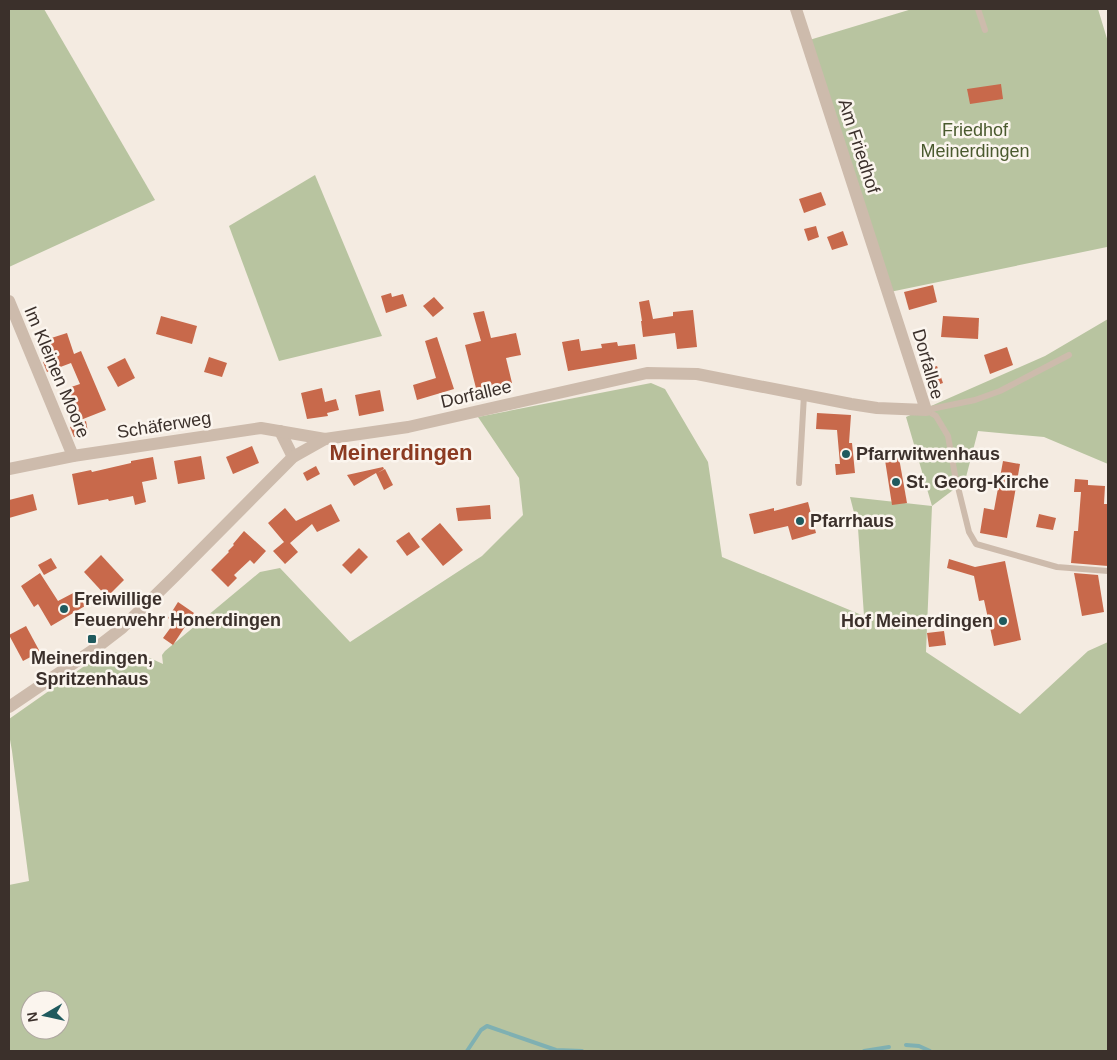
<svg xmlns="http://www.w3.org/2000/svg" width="1117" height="1060" font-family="Arial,sans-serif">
	<rect width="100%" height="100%" fill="#f4ebe1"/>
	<!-- green -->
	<g fill="#b8c4a0" fill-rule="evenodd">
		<polygon points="9,9 44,9 155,200 9,267"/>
		<polygon points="912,9 1098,9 1108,42 1108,252 1107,247 885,293 806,41"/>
		<polygon points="315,175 382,336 279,361 229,226"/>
		<path d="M1108 319V464L1044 437 978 431 965 481 932 506 926 652 1020 714 1088 651 1108 642V1051H9V885L29 881 12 751 9 734V719L103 653 137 652 163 664 162 655 165 651 260 572 280 568 350 642 482 556 523 515 519 478 478 417 651 383 665 389 708 462 722 557 864 616 858 528 850 497 932 506 906 417 1045 356ZM30 1000H60V1030H30Z"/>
	</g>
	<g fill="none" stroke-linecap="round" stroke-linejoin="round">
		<!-- stream -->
		<g stroke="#7fb0b2" stroke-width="4">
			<polyline points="906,1045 919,1046 930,1051"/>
			<polyline points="467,1051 481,1030 487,1026 556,1050 582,1051"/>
			<polyline points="864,1051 889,1047"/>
		</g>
	</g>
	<!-- building -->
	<g fill="#c8694b">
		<polygon points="1001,84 1003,99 970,104 967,89"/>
		<polygon points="821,192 826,205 804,213 799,199"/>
		<polygon points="816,226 819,237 808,241 804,229"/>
		<polygon points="843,231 848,245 832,250 827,237"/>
		<polygon points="933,285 937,302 909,310 904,292"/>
		<polygon points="391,293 392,297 403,294 407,306 386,313 381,296"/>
		<polygon points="434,297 444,308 433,317 423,306"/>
		<polygon points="649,300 653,319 673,316 673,312 693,310 697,347 677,349 675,333 643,337 641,321 642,321 639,302"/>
		<polygon points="484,311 491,338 516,333 521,355 506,358 512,383 477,392 465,345 481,341 473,313"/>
		<polygon points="161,316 197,326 192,344 156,334"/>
		<polygon points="943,316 979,318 978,339 941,337"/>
		<polygon points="67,333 74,354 81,351 106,410 78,421 65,389 80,384 71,363 47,372 43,362 47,360 42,341"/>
		<polygon points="437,337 454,389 417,400 413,385 436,378 425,341"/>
		<polygon points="579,339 581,351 602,348 601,344 617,342 618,346 635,344 637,359 568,371 562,342"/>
		<polygon points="1007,347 1013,365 990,374 984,355"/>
		<polygon points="209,357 227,363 222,377 204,372"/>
		<polygon points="125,358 135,378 118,387 107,367"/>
		<polygon points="937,366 943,383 931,387 926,370"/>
		<polygon points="322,388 325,402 336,399 339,410 327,413 328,416 307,419 301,393"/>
		<polygon points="380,390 384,411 359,416 355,395"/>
		<polygon points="817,413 851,415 849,443 852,443 855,473 836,475 835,464 840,464 837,430 816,429"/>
		<polygon points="86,421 88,432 74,437 70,427"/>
		<polygon points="252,446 259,463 233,474 226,457"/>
		<polygon points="201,456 205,479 178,484 174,461"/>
		<polygon points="153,457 157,479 142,482 146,502 135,505 133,496 109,501 108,499 78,505 72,474 91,470 92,472 131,463 131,461"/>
		<polygon points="899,458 907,503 892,505 885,460"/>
		<polygon points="1003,461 1020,464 1007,538 980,533 984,508 994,510"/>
		<polygon points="316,466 320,474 307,481 303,473"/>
		<polygon points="383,467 384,469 377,473 385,469 393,485 384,490 376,473 354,486 347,475"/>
		<polygon points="1075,479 1088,480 1088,485 1105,486 1104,504 1108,504 1108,566 1071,563 1074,531 1078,531 1081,492 1074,492"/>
		<polygon points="33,494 37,510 9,518 9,500"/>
		<polygon points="808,502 816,533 792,540 788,526 754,534 749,514 774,508 774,511"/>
		<polygon points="331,504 340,521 317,532 312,524 290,543 298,552 285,564 273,551 284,542 268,523 285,508 296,521"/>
		<polygon points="490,505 491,519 458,521 456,508"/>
		<polygon points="1039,514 1056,518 1053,530 1036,527"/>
		<polygon points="440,523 463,550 443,566 421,539"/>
		<polygon points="244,531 266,551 254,564 250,560 234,575 237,578 228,587 211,570 229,552 228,551 234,545 233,544"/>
		<polygon points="409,532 420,547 407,556 396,541"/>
		<polygon points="359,548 368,557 351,574 342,565"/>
		<polygon points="101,555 124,580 107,597 84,572"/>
		<polygon points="51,558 57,568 44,575 38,565"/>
		<polygon points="949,559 975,567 1005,561 1021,640 994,646 984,600 979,601 974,576 947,568"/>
		<polygon points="40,573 58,601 77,591 85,606 51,626 38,604 34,607 21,586"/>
		<polygon points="1074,573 1098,575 1104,612 1082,616"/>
		<polygon points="178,602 194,613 173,645 163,638 174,623 168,618"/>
		<polygon points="26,626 40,652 23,661 9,635"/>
		<polygon points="944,631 946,645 929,647 927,633"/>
	</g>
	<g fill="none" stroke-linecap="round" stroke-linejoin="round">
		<!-- lane -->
		<g stroke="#cdbbac" stroke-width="6">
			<polyline points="978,9 985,30"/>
			<polyline points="926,410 936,416 948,436 955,475 969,532 976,544 1057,567 1108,571"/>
			<polyline points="926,410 975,400 1000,391 1069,355"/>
			<polyline points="799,483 804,395"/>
		</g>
		<!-- street -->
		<g stroke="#cdbbac" stroke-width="12">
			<polyline points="9,301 73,456"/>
			<polyline points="280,431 293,457"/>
			<polyline points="9,469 73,456 261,428 325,439"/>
			<polyline points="9,707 96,648 122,628 174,577 293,457 325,439 408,427 647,373 697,374 851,404 877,408 926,410 796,9"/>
		</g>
	</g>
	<!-- markers -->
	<g fill="#1f5a5e" stroke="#fbf5ee" stroke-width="2">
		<circle cx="846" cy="454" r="5"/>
		<circle cx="896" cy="482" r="5"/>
		<circle cx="800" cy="521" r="5"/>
		<circle cx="64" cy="609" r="5"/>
		<circle cx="1003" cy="621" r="5"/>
		<rect x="87" y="634" width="10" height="10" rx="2.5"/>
	</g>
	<g text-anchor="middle" stroke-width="5" stroke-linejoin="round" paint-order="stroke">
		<!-- park labels -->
		<g font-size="18" fill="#4a5a2e" stroke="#fbf5ee">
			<text x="975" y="136">Friedhof<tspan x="975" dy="21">Meinerdingen</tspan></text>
		</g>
		<!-- street labels -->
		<g font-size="18" fill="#3b302b" stroke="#fbf5ee">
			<text transform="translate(859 146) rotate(72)" y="6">Am Friedhof</text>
			<text transform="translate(928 364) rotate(74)" y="6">Dorfallee</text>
			<text transform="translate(57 372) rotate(67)" y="6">Im Kleinen Moore</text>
			<text transform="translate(476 394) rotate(-13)" y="6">Dorfallee</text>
			<text transform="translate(164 425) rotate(-9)" y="6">Schäferweg</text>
		</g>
		<!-- poi labels -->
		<g font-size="18" font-weight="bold" fill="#3b302b" stroke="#fbf5ee" text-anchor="start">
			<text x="856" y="460">Pfarrwitwenhaus</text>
			<text x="906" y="488">St. Georg-Kirche</text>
			<text x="810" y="527">Pfarrhaus</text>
			<text x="74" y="605">Freiwillige<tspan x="74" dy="21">Feuerwehr Honerdingen</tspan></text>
			<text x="993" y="627" text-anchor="end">Hof Meinerdingen</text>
			<text x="92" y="664" text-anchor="middle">Meinerdingen,<tspan x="92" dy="21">Spritzenhaus</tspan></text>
		</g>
		<!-- district labels -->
		<g font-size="22" font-weight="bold" fill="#8c3b22" stroke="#fbf5ee">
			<text x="401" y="460">Meinerdingen</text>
		</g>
	</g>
	<!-- border -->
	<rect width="1117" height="1060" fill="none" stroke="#3b302b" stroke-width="20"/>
	<!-- north arrow -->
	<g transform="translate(45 1015) rotate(261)"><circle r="24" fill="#fbf5ee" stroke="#aea6a0"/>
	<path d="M0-4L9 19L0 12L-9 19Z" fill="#1f5a5e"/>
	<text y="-8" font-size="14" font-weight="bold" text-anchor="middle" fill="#3b302b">N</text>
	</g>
</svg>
